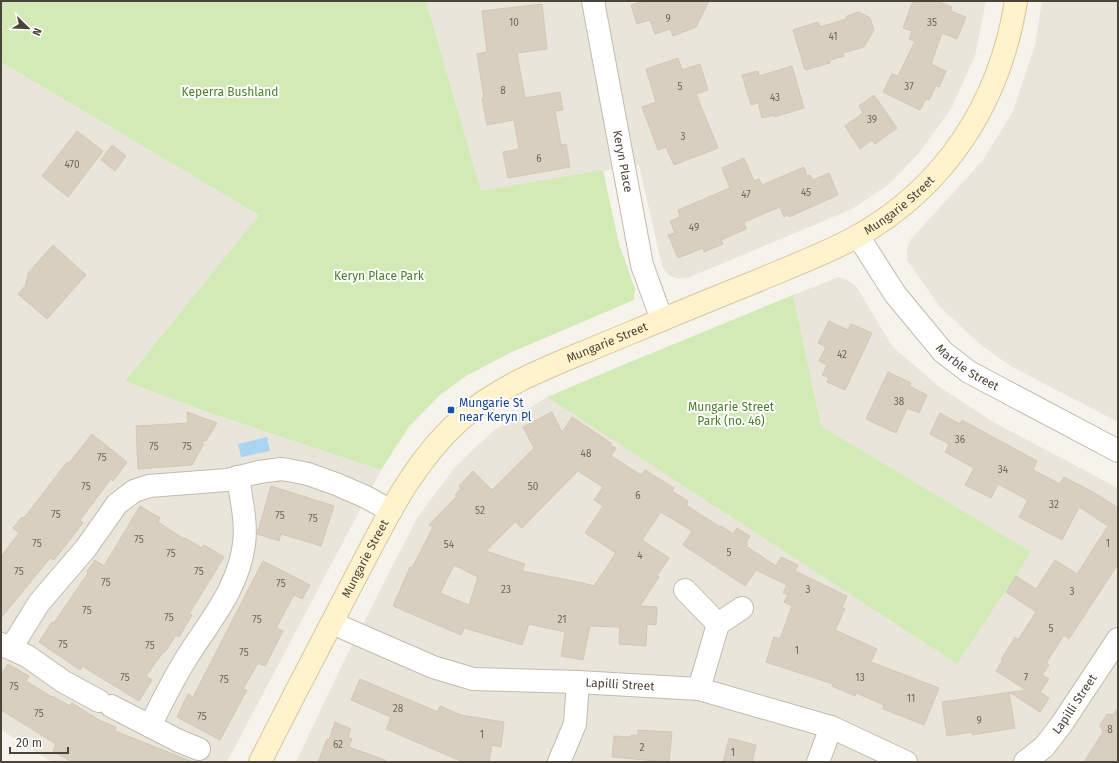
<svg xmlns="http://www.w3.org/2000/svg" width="1119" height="763" font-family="'Fira Sans',sans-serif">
	<rect width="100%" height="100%" fill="#f6f3ec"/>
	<!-- residential -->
	<g fill="#eae5da">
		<polygon points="426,1 986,1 975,56 951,109 919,153 888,185 852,209 688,278 678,279 670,276 664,270 660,257 639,165 481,192"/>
		<polygon points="1042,1 1118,1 1118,422 1012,367 982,346 940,307 907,260 907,248 911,239 983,160 1013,111 1035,45"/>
		<polygon points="1,62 259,215 125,381 207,412 381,470 227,762 52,762 1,730"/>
		<polygon points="839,277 847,280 856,286 892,346 938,386 995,423 1118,488 1118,762 296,762 340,669 417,518 456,466 493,431 547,397 957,664 1030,552 821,426 793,295"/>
	</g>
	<!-- green -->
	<g fill="#d2eab5">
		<polygon points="1,1 426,1 481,191 603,170 619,244 635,289 634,300 512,352 466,376 440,395 408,428 381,470 207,412 125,381 259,215 1,62"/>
		<polygon points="793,295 821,426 1031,552 957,664 547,397 630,362"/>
	</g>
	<!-- water -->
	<polygon fill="#a9d4f2" points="267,437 270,451 241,457 238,444"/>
	<!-- building -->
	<g fill="#d8cfc1" stroke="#d3c7b4" fill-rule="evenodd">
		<polygon points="643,1 709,1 696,27 673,36 670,29 655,34 650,20 637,24 631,5"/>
		<polygon points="913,1 937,1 952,7 950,11 966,17 957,39 942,33 931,64 946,71 939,87 936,86 929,100 926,99 920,110 883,92 892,74 898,76 915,41 909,39 912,31 903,28"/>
		<polygon points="542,4 547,49 517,53 525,98 560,92 563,110 555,111 561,145 566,144 570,167 508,178 503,152 519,149 514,120 487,125 482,98 484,98 477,54 487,52 482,11"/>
		<polygon points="859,12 870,18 874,30 864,47 843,53 844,56 830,60 830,63 805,70 793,30 818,22 820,27 846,19 847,16"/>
		<polygon points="678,58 682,70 700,64 708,90 696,94 718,148 674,165 666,147 658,150 642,107 656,102 646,69"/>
		<polygon points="792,66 804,108 774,117 774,115 762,118 758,103 751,105 742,75 758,71 759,76"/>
		<polygon points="874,95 897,128 875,144 872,140 860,149 845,126 863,113 859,106"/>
		<polygon points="77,131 103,151 68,197 42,176"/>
		<polygon points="112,145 126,156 115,171 101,160"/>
		<polygon points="744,158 754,181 759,179 762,185 804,167 807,176 810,175 813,180 829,173 838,195 789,217 788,215 784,217 780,207 744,222 746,229 721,240 723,244 704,252 703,248 678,258 668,235 675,233 670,221 680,217 678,210 730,188 722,168"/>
		<polygon points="53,245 86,275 47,319 18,294 25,286 29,272"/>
		<polygon points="829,321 848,330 851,324 872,333 845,390 827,382 829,378 822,375 827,365 819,361 826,347 818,343"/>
		<polygon points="888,372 911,383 909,386 927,395 919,413 907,408 896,433 866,419"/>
		<polygon points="187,412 217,423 206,441 203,440 203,445 192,465 138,469 136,426 188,423"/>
		<path d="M552 412 562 432 572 417 611 443 610 445 616 448 611 456 641 475 645 470 674 488 672 491 688 501 686 505 720 527 721 526 733 534 737 528 750 536 746 543 748 544 746 546 776 566 781 557 798 565 795 571 847 596 842 608 845 609 835 630 877 649 871 662 939 688 924 725 883 709 884 705 856 693 855 696 832 686 833 684 766 662 774 637 780 639 792 606 784 602 788 595 783 593 787 585 756 570 745 586 683 545 692 531 661 512 642 540 669 558 657 576 659 577 640 606 657 607 656 625 647 624 646 646 619 644 620 627 590 626 583 660 561 656 565 632 529 624 522 645 464 628 461 635 393 606 410 567 412 568 433 527 429 525 457 496 455 495 461 488 459 486 473 471 492 490 534 448 523 427ZM578 471 603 487 594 500 603 506 585 533 616 553 594 586 583 583 522 571 525 564 486 551 515 522 522 528ZM454 565 478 577 469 605 440 593Z"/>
		<polygon points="940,413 960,424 962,420 1037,461 1033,470 1060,484 1064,477 1093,492 1118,508 1118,564 1069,639 1064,635 1046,663 1049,665 1042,675 1049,679 1040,692 1049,698 1040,712 1009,692 1015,728 972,735 972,732 947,736 942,702 1026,690 996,671 1002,661 1001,660 1015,637 1018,640 1036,612 1006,592 1016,576 1036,589 1055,560 1077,574 1108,526 1079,507 1062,540 1019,517 1028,500 998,484 991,498 965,485 974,468 945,452 949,444 930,434"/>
		<polygon points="92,434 127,462 113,481 111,479 80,520 83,523 54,560 50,558 1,618 1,557 19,533 13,528 22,517 24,518 67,462 69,463"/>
		<polygon points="271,486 334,506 321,546 281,534 279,541 257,534"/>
		<polygon points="140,506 160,518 158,522 184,539 185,538 202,548 204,545 224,557 189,614 192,615 179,637 176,635 165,652 164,651 146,676 152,680 139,701 82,666 80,670 39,642 52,622 54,623 88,573 87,571 95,560 104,566"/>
		<polygon points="263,561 310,585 302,599 294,595 276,628 283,631 265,666 258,663 243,689 247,690 220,740 177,717 188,694 193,697"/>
		<polygon points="8,664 29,676 26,681 52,697 52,696 70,706 72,703 101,721 116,727 115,731 193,762 72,762 53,751 56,744 1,710 1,675"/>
		<polygon points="360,679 438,712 440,706 461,715 504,722 501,747 492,745 489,762 463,762 386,729 391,717 351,700"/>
		<polygon points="1118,708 1118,762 1084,762 1103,732 1100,725 1107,714 1113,715"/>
		<polygon points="335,722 351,729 348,737 352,739 349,747 385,760 384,762 318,762 327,739 329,740"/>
		<polygon points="638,730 672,732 669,762 612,757 614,736 631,737 631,735 638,735"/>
		<polygon points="729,738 756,745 752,762 723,762"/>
	</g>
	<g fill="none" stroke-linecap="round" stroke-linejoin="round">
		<defs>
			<g id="street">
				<path id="s1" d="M593 1 642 265 662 320"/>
				<path id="s2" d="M858 236 895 294 943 352 969 372 1118 451"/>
				<polyline points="685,590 718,624"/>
				<path id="s3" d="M332 623 433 667 473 679 578 682 699 689 831 727 906 762"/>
				<polyline points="1,644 27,656 64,682 99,701"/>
				<polyline points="11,648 39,603 86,548 117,504 134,491 149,486 227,480 259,472 281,469 288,470 308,474 336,484 366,497 391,511"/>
				<polyline points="699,689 718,624 742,608"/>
				<polyline points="111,706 179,741 199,749"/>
				<path d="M150 726C162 702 174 677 189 654 211 620 239 586 244 544 247 522 241 499 238 477"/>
				<polyline points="559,762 575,724 578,682"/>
				<polyline points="818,762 831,727"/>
				<path id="s4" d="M1025 762 1044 747 1061 725 1118 639"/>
			</g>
			<g id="secondary">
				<path id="s5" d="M260 762C291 701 322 641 354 580 384 523 411 464 460 420 500 385 546 368 594 348 647 326 699 304 752 283 787 268 823 255 856 237 946 187 1000 102 1016 1"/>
			</g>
		</defs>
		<!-- street casing -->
		<use href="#street" stroke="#c2bbae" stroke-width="24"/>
		<!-- secondary casing -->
		<use href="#secondary" stroke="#d6c79b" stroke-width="24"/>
		<!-- street -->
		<use href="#street" stroke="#fff" stroke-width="22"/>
		<!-- secondary -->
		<use href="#secondary" stroke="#fff3cd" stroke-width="22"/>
	</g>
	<!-- markers -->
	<rect fill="#1a4fb4" stroke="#fff" stroke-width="1.5" x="447" y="406" width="8" height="8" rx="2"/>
	<g text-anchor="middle" stroke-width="4" stroke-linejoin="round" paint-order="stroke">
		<!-- number labels -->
		<g font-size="10" fill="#6e675b">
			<text x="668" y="22">9</text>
			<text x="514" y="26">10</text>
			<text x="932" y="26">35</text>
			<text x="833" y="40">41</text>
			<text x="680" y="90">5</text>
			<text x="909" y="90">37</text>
			<text x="503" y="94">8</text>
			<text x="775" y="101">43</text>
			<text x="872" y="123">39</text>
			<text x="683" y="140">3</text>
			<text x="539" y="162">6</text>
			<text x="72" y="168">470</text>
			<text x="806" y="196">45</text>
			<text x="746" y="198">47</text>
			<text x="694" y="231">49</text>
			<text x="842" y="358">42</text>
			<text x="899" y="405">38</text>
			<text x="960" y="443">36</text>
			<text x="154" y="450">75</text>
			<text x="187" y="450">75</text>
			<text x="586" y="457">48</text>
			<text x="102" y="461">75</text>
			<text x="1003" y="473">34</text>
			<text x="86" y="490">75</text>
			<text x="533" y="490">50</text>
			<text x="638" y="499">6</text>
			<text x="1054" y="508">32</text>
			<text x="480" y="514">52</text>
			<text x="56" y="518">75</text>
			<text x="280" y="519">75</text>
			<text x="313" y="522">75</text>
			<text x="139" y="543">75</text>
			<text x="37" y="547">75</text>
			<text x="1108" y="547">1</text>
			<text x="449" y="548">54</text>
			<text x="729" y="556">5</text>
			<text x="171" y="557">75</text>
			<text x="640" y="559">4</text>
			<text x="19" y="575">75</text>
			<text x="199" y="575">75</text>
			<text x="106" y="586">75</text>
			<text x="281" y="587">75</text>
			<text x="506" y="593">23</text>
			<text x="808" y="593">3</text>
			<text x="1072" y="595">3</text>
			<text x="87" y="614">75</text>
			<text x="169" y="621">75</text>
			<text x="257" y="623">75</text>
			<text x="562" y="623">21</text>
			<text x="1051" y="632">5</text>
			<text x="63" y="648">75</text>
			<text x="150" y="649">75</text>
			<text x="797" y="654">1</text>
			<text x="244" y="656">75</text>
			<text x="125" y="681">75</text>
			<text x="860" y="681">13</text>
			<text x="1026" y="681">7</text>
			<text x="224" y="683">75</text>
			<text x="14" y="690">75</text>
			<text x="911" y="702">11</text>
			<text x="398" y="712">28</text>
			<text x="39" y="717">75</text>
			<text x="202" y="720">75</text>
			<text x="979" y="724">9</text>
			<text x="1110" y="733">8</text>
			<text x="482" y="738">1</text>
			<text x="338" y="748">62</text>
			<text x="642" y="751">2</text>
			<text x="733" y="756">1</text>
		</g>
		<!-- park labels -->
		<g font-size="12" fill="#4a7f2a" stroke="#fff">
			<text x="230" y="96">Keperra Bushland</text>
			<text x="379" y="280">Keryn Place Park</text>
			<text x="731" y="411">Mungarie Street<tspan x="731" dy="14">Park (no. 46)</tspan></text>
		</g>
		<!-- street labels -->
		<g font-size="12" fill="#4b4439" stroke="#fff">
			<text dy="4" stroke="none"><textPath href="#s1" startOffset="163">Keryn Place</textPath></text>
			<text dy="4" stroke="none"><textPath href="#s5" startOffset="889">Mungarie Street</textPath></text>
			<text dy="4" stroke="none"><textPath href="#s5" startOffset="565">Mungarie Street</textPath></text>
			<text dy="4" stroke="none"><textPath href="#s2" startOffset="173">Marble Street</textPath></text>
			<text dy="4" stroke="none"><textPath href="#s5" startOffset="229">Mungarie Street</textPath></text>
			<text dy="4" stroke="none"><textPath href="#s3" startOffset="299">Lapilli Street</textPath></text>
			<text dy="4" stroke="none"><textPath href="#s4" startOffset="77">Lapilli Street</textPath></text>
		</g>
		<!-- transit labels -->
		<g font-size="12" fill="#164399" stroke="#fff" text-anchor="start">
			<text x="459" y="407">Mungarie St<tspan x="459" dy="14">near Keryn Pl</tspan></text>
		</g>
	</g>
	<!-- border -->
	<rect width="1119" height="763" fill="none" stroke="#4b4439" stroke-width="4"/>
	<!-- north arrow -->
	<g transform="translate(28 28) rotate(113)" stroke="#ffffff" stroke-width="3" paint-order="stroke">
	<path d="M0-3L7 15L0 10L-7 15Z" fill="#4b4439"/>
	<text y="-6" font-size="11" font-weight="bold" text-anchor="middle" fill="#4b4439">N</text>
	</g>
	<!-- scale -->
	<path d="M10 747v6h58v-6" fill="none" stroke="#4b4439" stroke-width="2"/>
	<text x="16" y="747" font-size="12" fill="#4b4439" stroke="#ffffff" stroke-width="3" paint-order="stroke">20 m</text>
</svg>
